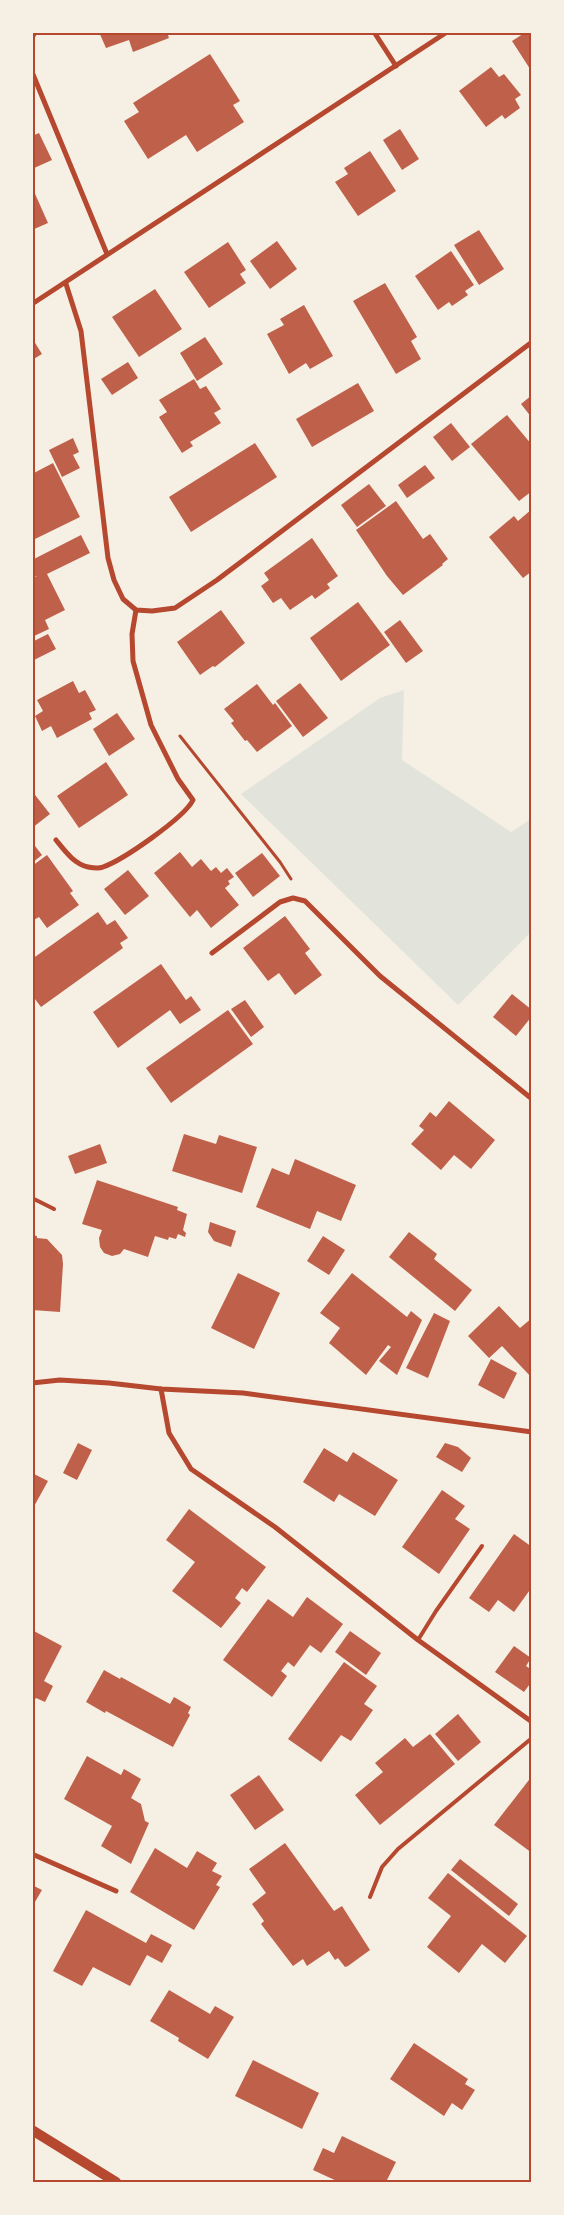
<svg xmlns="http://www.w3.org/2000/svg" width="564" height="2215" font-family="'Roboto Serif',serif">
	<rect width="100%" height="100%" fill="#f6efe4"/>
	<!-- green -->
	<polygon fill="#e2e4dc" points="404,690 402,760 511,832 531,819 531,932 458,1005 241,794 380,698"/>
	<!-- building -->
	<g fill="#bf614a">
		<polygon points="99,32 167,32 169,38 133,52 129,40 106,48"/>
		<polygon points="526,32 532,32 532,72 512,41"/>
		<polygon points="210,54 240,101 233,105 244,122 197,152 186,135 148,159 124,121 139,112 133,103"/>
		<polygon points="491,67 499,77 504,74 521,95 515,99 520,108 505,119 502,115 486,127 459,91"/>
		<polygon points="400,129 419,159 402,170 383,140"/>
		<polygon points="39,133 52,160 32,169 32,136"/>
		<polygon points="370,151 396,191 358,216 335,182 348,174 344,168"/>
		<polygon points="32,187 48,223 32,230"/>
		<polygon points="479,230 504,269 479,285 454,245"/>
		<polygon points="277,241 297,269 270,289 250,261"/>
		<polygon points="228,242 246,270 240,274 246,283 209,308 184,272"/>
		<polygon points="451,251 474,285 465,291 468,295 452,306 449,302 438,310 415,276"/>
		<polygon points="385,283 417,337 411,341 421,359 396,374 353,301"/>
		<polygon points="155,289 182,329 139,357 112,317"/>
		<polygon points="304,305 333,356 310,369 306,363 289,374 267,334 284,325 280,319"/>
		<polygon points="205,337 223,364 197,381 180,353"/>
		<polygon points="32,338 42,354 32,360"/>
		<polygon points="128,362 138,378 112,395 101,379"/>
		<polygon points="194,379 200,389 206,386 221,409 214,413 221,423 190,442 193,446 182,453 159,417 167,412 159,400"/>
		<polygon points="358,383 374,411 312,447 296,419"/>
		<polygon points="532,395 532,418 521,404"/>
		<polygon points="507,415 532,445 532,491 519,501 471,444"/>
		<polygon points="451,423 470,447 452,461 433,437"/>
		<polygon points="73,438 79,452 73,455 80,468 62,477 49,450"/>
		<polygon points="255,443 277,477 191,532 169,497"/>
		<polygon points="53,463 80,517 35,539 32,534 32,474"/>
		<polygon points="425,465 435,478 407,498 398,485"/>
		<polygon points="369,484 386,506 357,527 341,505"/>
		<polygon points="396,501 423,539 430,534 448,559 442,564 443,565 403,595 387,576 356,530"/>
		<polygon points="532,509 532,571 523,578 489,537 514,516 518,521"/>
		<polygon points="81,535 90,553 47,574 65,610 45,620 49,629 32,637 32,578 37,576 32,577 32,560"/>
		<polygon points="312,538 338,576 327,584 330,588 315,599 312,595 290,610 281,598 273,603 261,586 269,580 264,573"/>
		<polygon points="358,602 390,645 341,681 310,638"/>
		<polygon points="221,610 245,643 215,667 213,666 200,675 177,642"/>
		<polygon points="400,620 423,651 406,663 384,632"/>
		<polygon points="48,634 56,649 32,661 32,642"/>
		<polygon points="73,681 79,693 85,690 96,710 89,713 92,719 57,738 51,726 42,731 35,716 43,711 37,700"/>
		<polygon points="300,683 328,718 303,737 276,701"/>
		<polygon points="257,684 273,705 275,703 292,726 257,752 247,740 245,741 231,723 234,721 224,709"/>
		<polygon points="117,713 135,739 109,756 93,729"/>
		<polygon points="106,762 128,795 79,828 57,796"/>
		<polygon points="32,791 50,814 32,828"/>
		<polygon points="32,842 42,855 32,863"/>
		<polygon points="180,852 192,867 201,859 211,871 216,867 221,873 227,868 234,877 228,881 230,884 225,888 239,905 211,928 197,910 190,917 154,873"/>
		<polygon points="262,853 280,876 253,897 235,873"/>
		<polygon points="47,855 73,891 70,893 79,905 47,928 39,917 32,921 32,866"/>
		<polygon points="128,870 149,896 125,915 104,889"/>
		<polygon points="98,912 107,925 115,920 128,938 120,943 123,948 41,1007 32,995 32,959"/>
		<polygon points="285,916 310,949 305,953 322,975 295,995 279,973 268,981 243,948"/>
		<polygon points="161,964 186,1000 191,996 201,1010 180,1024 170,1010 118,1048 93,1012"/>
		<polygon points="512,994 532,1010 532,1016 516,1036 493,1017"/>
		<polygon points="245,1000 264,1027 251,1037 231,1009"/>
		<polygon points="228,1010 253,1044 171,1103 146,1068"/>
		<polygon points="449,1101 495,1140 471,1169 454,1155 441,1170 411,1144 424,1130 419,1126 430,1112 436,1117"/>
		<polygon points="184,1134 216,1144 219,1135 257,1147 242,1193 172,1171"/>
		<polygon points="100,1144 107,1163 75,1174 68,1156"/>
		<polygon points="295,1159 356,1185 341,1221 317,1211 310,1229 256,1207 272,1168 289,1175"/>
		<polygon points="97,1180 178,1207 177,1210 187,1214 183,1230 186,1233 185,1237 178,1234 176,1239 169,1237 168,1240 155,1236 148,1257 124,1249 120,1254 112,1256 104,1253 100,1247 99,1238 102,1230 82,1224"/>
		<polygon points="210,1222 236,1231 231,1247 214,1241 208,1232"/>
		<polygon points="409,1232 437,1254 434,1259 472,1290 455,1311 389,1257"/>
		<polygon points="32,1235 37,1236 37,1238 47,1239 62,1255 63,1264 60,1312 32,1310"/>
		<polygon points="323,1236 345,1250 329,1275 307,1261"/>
		<polygon points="238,1273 280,1293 254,1349 211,1328"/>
		<polygon points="352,1273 407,1317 411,1311 422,1320 397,1375 379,1361 391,1347 388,1345 366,1375 329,1343 340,1328 320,1313"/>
		<polygon points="499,1306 520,1328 532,1318 532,1378 502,1346 489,1358 468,1336"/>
		<polygon points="434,1313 450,1321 428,1378 406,1368"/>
		<polygon points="491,1359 517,1373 504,1399 478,1385"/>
		<polygon points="78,1443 92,1450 77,1480 63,1473"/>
		<polygon points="445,1443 458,1447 471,1458 462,1472 436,1457"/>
		<polygon points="324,1448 347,1462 353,1452 398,1480 375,1516 339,1494 334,1502 303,1482"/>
		<polygon points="32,1473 48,1481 32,1510"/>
		<polygon points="442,1490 465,1506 455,1519 470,1529 439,1574 402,1547"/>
		<polygon points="189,1509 266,1567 247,1592 242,1588 235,1598 241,1603 221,1628 172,1591 195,1562 166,1540"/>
		<polygon points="514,1534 532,1547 532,1587 514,1612 498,1600 489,1612 469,1598"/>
		<polygon points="307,1597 343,1624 321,1653 310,1645 294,1667 288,1662 281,1671 287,1676 272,1697 223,1660 268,1599 293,1617"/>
		<polygon points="32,1630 62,1646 44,1681 53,1686 45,1702 36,1698 32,1704"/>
		<polygon points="350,1631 381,1653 366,1675 335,1652"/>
		<polygon points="514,1646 531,1658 526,1666 532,1670 532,1681 524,1692 495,1672"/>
		<polygon points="344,1662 377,1686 364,1704 373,1710 351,1741 341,1735 321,1762 288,1739"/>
		<polygon points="104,1670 120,1679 121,1677 170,1704 174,1697 191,1707 188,1713 190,1715 173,1747 106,1711 105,1713 86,1702"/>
		<polygon points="458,1714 481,1742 458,1761 435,1734"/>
		<polygon points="430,1734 455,1764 380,1825 355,1795 383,1772 375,1763 405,1738 413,1747"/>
		<polygon points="87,1756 121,1775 124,1769 141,1779 131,1798 141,1804 145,1821 149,1823 131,1864 101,1846 112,1826 64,1799"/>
		<polygon points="259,1775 284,1810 255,1830 230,1795"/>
		<polygon points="532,1776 532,1853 494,1825"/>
		<polygon points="285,1843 334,1911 342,1906 370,1950 348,1966 345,1967 338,1958 335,1960 329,1951 307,1966 303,1959 293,1966 261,1924 264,1921 252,1904 266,1893 249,1869"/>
		<polygon points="155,1848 187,1868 197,1851 217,1863 212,1871 222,1876 216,1885 220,1887 194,1930 130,1892"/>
		<polygon points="460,1859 518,1904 509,1916 451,1870"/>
		<polygon points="448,1873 527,1936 505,1963 482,1944 459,1973 427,1947 451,1916 428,1898"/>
		<polygon points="32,1885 42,1890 32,1907"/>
		<polygon points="86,1910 146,1943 151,1934 172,1945 162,1963 147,1955 130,1986 93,1967 82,1986 53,1971"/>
		<polygon points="169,1990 210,2014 215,2006 234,2017 208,2059 178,2041 179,2038 150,2021"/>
		<polygon points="414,2043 468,2079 465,2084 475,2090 462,2110 452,2103 444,2116 390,2079"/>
		<polygon points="253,2060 319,2093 302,2129 235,2096"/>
		<polygon points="342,2136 396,2162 386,2182 339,2182 313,2170 323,2148 334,2153"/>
	</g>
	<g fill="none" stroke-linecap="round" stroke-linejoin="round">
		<!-- path -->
		<polyline stroke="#b5482f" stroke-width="3" points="180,736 280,862 291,879"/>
		<!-- service -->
		<g stroke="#b5482f" stroke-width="4">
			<polyline points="32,1198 54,1209"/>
			<polyline points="418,1640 436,1611 482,1546"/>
			<polyline points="370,1897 382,1867 398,1849 532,1738"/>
		</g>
		<!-- minor -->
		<g stroke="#b5482f" stroke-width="5">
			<polyline points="374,32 396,66"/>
			<polyline points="32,38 35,32"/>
			<polyline points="32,72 107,254"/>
			<polyline points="66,284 81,331 108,558 114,580 123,599 136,610 152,611 175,608 217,580 532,342"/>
			<polyline points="32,304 447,32"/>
			<path d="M56 840C65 851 74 864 88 867 93 868 99 869 103 867 123 860 184 818 193 800L178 779 151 725 133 661 132 634 136 610"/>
			<polyline points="212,953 280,902 293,898 305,901 380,976 532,1099"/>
			<polyline points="32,1383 60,1380 109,1383 161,1389 243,1393 532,1432"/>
			<polyline points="161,1389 169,1433 191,1469 275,1527 418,1640 532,1722"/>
			<polyline points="32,1854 116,1891"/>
		</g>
		<!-- secondary -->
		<polyline stroke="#b5482f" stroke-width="10" points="32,2130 116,2182"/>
	</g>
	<!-- border -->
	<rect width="564" height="2215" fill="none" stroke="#f6efe4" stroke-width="68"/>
	<rect x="34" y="34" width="496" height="2147" fill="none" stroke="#b5482f" stroke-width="2"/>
</svg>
